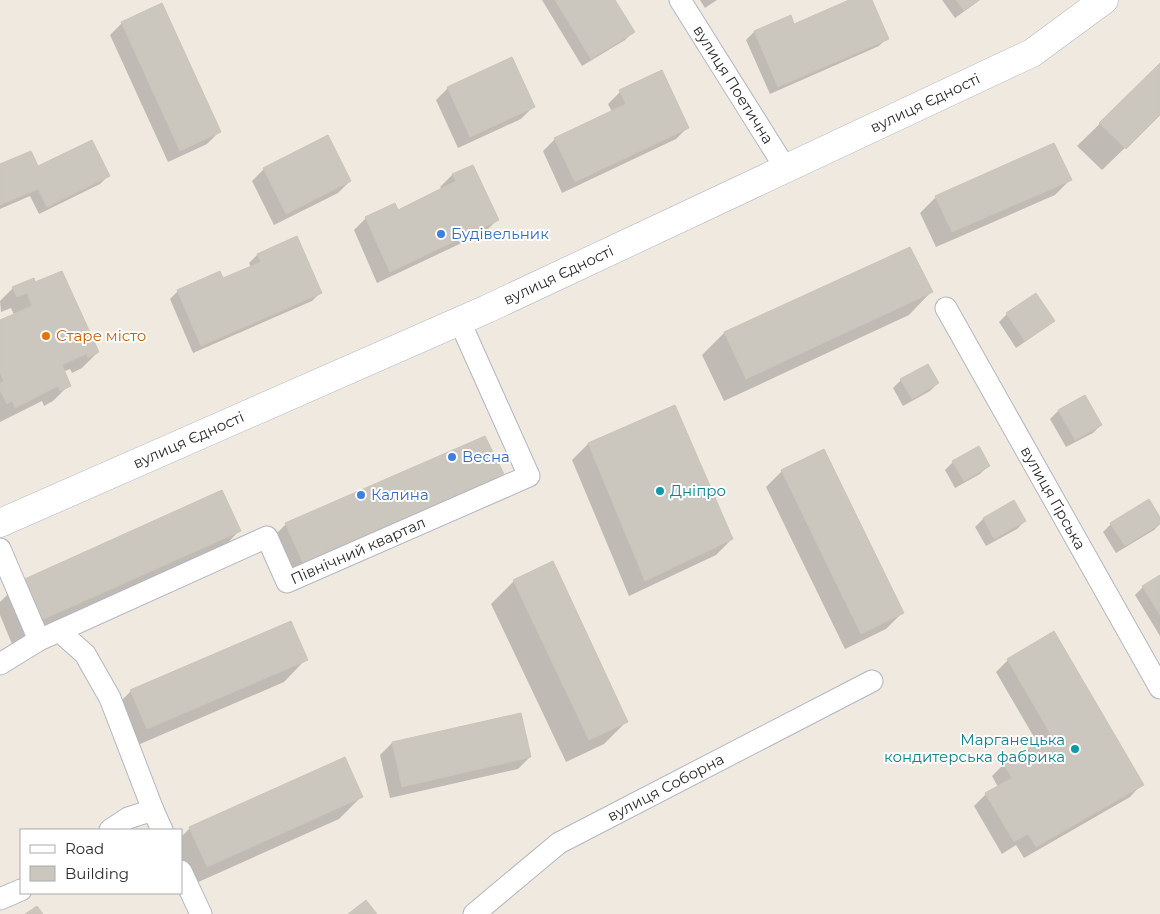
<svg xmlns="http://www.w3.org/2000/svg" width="1160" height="914" font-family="Montserrat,sans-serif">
	<rect width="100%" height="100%" fill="#efe9e0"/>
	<!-- shadow -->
	<g fill="#0003">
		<polygon points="542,0 614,0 633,32 625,40 582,66"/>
		<polygon points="700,0 717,0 705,8"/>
		<polygon points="852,0 871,0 887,38 879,46 770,94 746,40 754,32 790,16 793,25"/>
		<polygon points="942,0 980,0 955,18"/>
		<polygon points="122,23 219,132 207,144 168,162 110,35"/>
		<polygon points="1160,65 1160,114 1102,170 1077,146"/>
		<polygon points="448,88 533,107 521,119 458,148 436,100"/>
		<polygon points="620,92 688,127 676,139 562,193 543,151 555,139 612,112 608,104"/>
		<polygon points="0,165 37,168 108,176 100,184 39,214 30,196 0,209"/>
		<polygon points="472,167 497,220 485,232 377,283 354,230 366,218 397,212 442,189 440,187 452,175"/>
		<polygon points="264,169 350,181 338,193 274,225 252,181"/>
		<polygon points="1071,179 1055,195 936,247 920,213 936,197"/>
		<polygon points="910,248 931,292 909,315 724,401 702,355 724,333"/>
		<polygon points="257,255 320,293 312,301 193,353 170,299 178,291 223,280 251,267 249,263"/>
		<polygon points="34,283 98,352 82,368 72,373 70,369 63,372 69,385 53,401 44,406 42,401 0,422 0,322 14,315 11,308 1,312 0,301 13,288"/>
		<polygon points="1035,295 1053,320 1045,328 1016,348 999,322 1007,314"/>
		<polygon points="901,380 938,383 930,391 903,406 893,388"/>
		<polygon points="1085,396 1101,425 1093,433 1066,447 1050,419 1058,411"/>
		<polygon points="674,407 732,539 716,555 629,596 572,460 588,444"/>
		<polygon points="953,462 988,466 980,474 955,488 945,470"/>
		<polygon points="782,471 902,613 886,629 845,649 766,487"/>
		<polygon points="502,474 480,496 281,585 263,547 286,524"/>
		<polygon points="1014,502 1025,521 1017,529 986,546 975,527 983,519"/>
		<polygon points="1160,519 1160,524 1154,530 1116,553 1103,532 1111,524"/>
		<polygon points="239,531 217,554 12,644 0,615 0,602 19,583"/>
		<polygon points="1160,577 1160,636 1135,595 1143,587"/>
		<polygon points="514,581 627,721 604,744 566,762 491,604"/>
		<polygon points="306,659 284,682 124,751 108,714 131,691"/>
		<polygon points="1008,660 1142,784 1130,797 1024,858 1016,845 1002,854 974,806 986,794 998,787 992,776 1004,764 1038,744 996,672"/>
		<polygon points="520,714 530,757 518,769 390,798 380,755 392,743"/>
		<polygon points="362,796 339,819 185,888 181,881 181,837 190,828"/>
	</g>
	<!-- building -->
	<g fill="#cbc7be" stroke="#cbc5b9">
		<polygon points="555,0 615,0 635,32 591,59"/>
		<polygon points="849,0 872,0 889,39 778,87 754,31 791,15 794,24"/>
		<polygon points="956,0 979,0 964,11"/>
		<polygon points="162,3 221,132 180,151 121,22"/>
		<polygon points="512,57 535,107 470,137 447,87"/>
		<polygon points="1160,63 1160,115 1126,149 1099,123"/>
		<polygon points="662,70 689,128 575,182 554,138 626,104 619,90"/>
		<polygon points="328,135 351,181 286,214 263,168"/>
		<polygon points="92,140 110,176 47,207 38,189 0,205 0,164 31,151 38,166"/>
		<polygon points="1054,143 1072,180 952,232 935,196"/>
		<polygon points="473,165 499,220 390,272 365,217 395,203 398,210 456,181 452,174"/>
		<polygon points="297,236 322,293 201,346 177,290 220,271 223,278 261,262 257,254"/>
		<polygon points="910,247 933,292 746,379 724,332"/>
		<polygon points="62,271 99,352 88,358 86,354 62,365 71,386 60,391 58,386 15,408 12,401 7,404 0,390 0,383 4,381 0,373 0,320 32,306 27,293 17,297 12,287 34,278 35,282"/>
		<polygon points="1036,293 1055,321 1025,341 1006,313"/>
		<polygon points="928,364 939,383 912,399 900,379"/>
		<polygon points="1085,395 1102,425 1075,440 1058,410"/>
		<polygon points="675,405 733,539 645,581 588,443"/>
		<polygon points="485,436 504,474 303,563 285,523"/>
		<polygon points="979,446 990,466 964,481 952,461"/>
		<polygon points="824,449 904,613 861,634 781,470"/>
		<polygon points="222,490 241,531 35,623 18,582"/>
		<polygon points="1149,499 1160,517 1160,524 1125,546 1110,523"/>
		<polygon points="1014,500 1026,521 994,539 983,518"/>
		<polygon points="553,561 628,722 589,740 513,580"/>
		<polygon points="1160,575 1160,615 1142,586"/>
		<polygon points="291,621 308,660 147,729 130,690"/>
		<polygon points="1054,631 1144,785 1036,847 1028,834 1014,842 985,793 1012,778 1003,763 1051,735 1007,659"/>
		<polygon points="521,713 531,757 402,787 392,742"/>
		<polygon points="345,757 363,797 207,867 189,827"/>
		<polygon points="366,900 377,914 348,914"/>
		<polygon points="37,906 43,914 25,914"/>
	</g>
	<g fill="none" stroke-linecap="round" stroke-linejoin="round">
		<defs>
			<g id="street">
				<path id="s1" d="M680 0 786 169"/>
				<path id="s2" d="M946 308 1160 688"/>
				<path id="s3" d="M0 549 39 640 267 537 287 582 529 476 460 322"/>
				<polyline points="59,631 85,654 110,698 153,810 162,830"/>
				<polyline points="0,664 39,640"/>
				<polyline points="110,830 128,818 153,810"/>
				<polyline points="181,871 201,914"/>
				<polyline points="0,899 21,890"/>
				<path id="s4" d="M474 914 559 843 872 681"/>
			</g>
			<g id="secondary">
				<path id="s5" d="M0 523 487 309 1032 53 1104 0"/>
			</g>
		</defs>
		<!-- street casing -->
		<use href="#street" stroke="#b3b6c1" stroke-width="23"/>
		<!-- secondary casing -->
		<use href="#secondary" stroke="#b3b6c1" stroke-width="29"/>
		<!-- street -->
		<use href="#street" stroke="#fff" stroke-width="21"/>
		<!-- secondary -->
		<use href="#secondary" stroke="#fff" stroke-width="28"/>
	</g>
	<!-- markers -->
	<g fill="#3f7fe0" stroke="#fff" stroke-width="2">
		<circle cx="441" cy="234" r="5"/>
		<circle cx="452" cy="457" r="5"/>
		<circle cx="361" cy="495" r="5"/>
	</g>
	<circle fill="#e8710a" stroke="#fff" stroke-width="2" cx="46" cy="336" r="5"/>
	<g fill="#0f9aa8" stroke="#fff" stroke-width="2">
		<circle cx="660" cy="491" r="5"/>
		<circle cx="1075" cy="749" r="5"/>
	</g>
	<g text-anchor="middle" stroke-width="4" stroke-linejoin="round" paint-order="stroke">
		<!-- street labels -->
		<g font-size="15" fill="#2d2d2d" stroke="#fff">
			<text dy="5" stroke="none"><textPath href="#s1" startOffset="100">вулиця Поетична</textPath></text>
			<text dy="5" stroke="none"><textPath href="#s5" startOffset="1016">вулиця Єдності</textPath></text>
			<text dy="5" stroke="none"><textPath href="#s5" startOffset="611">вулиця Єдності</textPath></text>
			<text dy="5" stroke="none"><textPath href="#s5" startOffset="206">вулиця Єдності</textPath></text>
			<text dy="5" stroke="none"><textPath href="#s2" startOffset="218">вулиця Гірська</textPath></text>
			<text dy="5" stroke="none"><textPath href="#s3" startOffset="476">Північний квартал</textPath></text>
			<text dy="5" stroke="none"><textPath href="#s4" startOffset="231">вулиця Соборна</textPath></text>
		</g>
		<!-- shop labels -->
		<g font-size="15" fill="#366cbe" stroke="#fff" text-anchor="start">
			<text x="451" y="239">Будівельник</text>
			<text x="462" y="462">Весна</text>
			<text x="371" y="500">Калина</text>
		</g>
		<!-- food labels -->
		<g font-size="15" fill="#c56008" stroke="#fff" text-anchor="start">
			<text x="56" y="341">Старе місто</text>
		</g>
		<!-- culture labels -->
		<g font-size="15" fill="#0d838f" stroke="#fff" text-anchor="start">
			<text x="670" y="496">Дніпро</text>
			<text x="1065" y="745" text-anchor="end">Марганецька<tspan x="1065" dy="17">кондитерська фабрика</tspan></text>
		</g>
	</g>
	<!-- legend -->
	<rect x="20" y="829" width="162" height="65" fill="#ffffff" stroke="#ababab"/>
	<rect x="30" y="845" width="25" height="8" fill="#ffffff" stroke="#ababab"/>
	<text x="65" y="854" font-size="15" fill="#2d2d2d">Road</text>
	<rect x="30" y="866" width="25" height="15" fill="#cbc7be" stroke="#ababab"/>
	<text x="65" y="879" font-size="15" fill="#2d2d2d">Building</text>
</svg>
